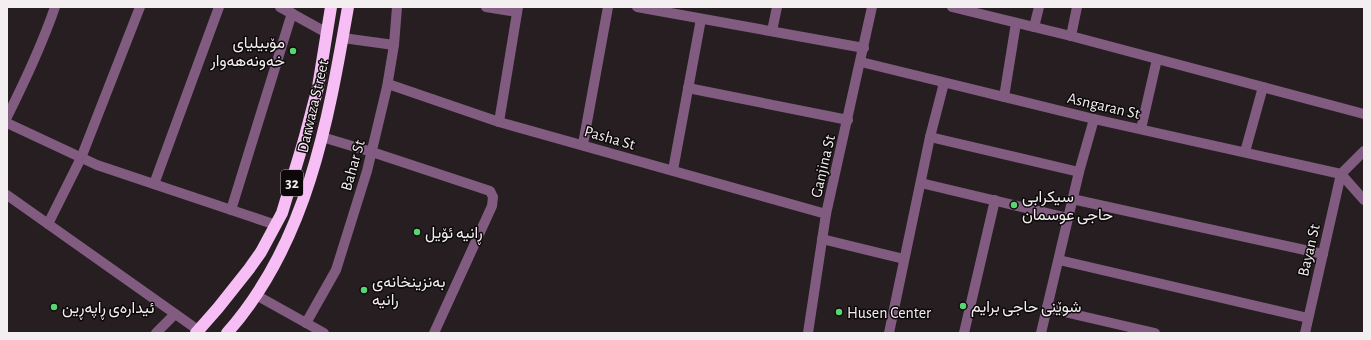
<svg xmlns="http://www.w3.org/2000/svg" width="1371" height="340" font-family="'Alegreya Sans',Vazirmatn,sans-serif">
	<rect width="100%" height="100%" fill="#261e21"/>
	<g fill="none" stroke-linecap="round" stroke-linejoin="round">
		<!-- minor -->
		<g stroke="#815c80" stroke-width="10">
			<polyline points="280,7 327,33"/>
			<polyline points="486,7 517,12"/>
			<polyline points="637,7 864,48"/>
			<polyline points="952,7 1071,36 1364,114"/>
			<polyline points="1034,27 1039,7"/>
			<polyline points="772,31 777,7"/>
			<polyline points="1071,36 1077,7"/>
			<polyline points="343,38 394,45"/>
			<polyline points="861,62 1094,119 1341,174"/>
			<polyline points="388,84 499,122 826,214"/>
			<polyline points="688,88 848,120"/>
			<polyline points="1004,97 1016,23"/>
			<path d="M7 117C25 81 42 45 55 7"/>
			<polyline points="499,122 518,7"/>
			<polyline points="7,123 97,165 276,225"/>
			<polyline points="1141,129 1157,59"/>
			<polyline points="322,137 372,152 490,191 493,197 492,206 434,333"/>
			<polyline points="930,137 1079,172"/>
			<polyline points="583,144 608,7"/>
			<polyline points="1245,152 1263,87"/>
			<polyline points="673,170 701,19"/>
			<polyline points="1341,174 1364,200"/>
			<polyline points="1341,174 1364,151"/>
			<polyline points="921,183 1068,218"/>
			<polyline points="154,184 219,7"/>
			<polyline points="7,195 198,330"/>
			<polyline points="1072,199 1323,254"/>
			<polyline points="231,210 292,13"/>
			<polyline points="48,224 81,158 140,7"/>
			<polyline points="822,239 904,259"/>
			<polyline points="1059,260 1308,318"/>
			<polyline points="256,295 324,333"/>
			<polyline points="1047,308 1155,333"/>
			<polyline points="306,323 336,270 367,171 387,87 394,45 397,7"/>
			<polyline points="156,333 175,314"/>
			<polyline points="808,333 826,214 872,7"/>
			<polyline points="889,333 930,137 944,83"/>
			<polyline points="964,333 995,200"/>
			<polyline points="1041,333 1079,172 1094,119"/>
			<polyline points="1305,333 1341,174"/>
		</g>
		<!-- highway -->
		<g stroke="#f6bef4" stroke-width="12">
			<polyline points="196,333 218,308 249,269 261,252 282,213 304,140 318,87 331,7"/>
			<path d="M227 333C307 243 328 122 348 7"/>
		</g>
	</g>
	<!-- markers -->
	<g fill="#57d570" stroke="#0d090a" stroke-width="1.5">
		<circle cx="293" cy="51" r="4"/>
		<circle cx="1014" cy="205" r="4"/>
		<circle cx="417" cy="232" r="4"/>
		<circle cx="364" cy="290" r="4"/>
		<circle cx="963" cy="306" r="4"/>
		<circle cx="54" cy="307" r="4"/>
		<circle cx="839" cy="312" r="4"/>
	</g>
	<g text-anchor="middle" stroke-width="3" stroke-linejoin="round" paint-order="stroke">
		<!-- shield labels -->
		<rect fill="#0d090a" stroke="#aea9aa" stroke-width="1" x="281" y="170" width="22" height="26" rx="3"/>
		<g font-size="15" font-weight="bold" fill="#f3eeef">
			<text x="292" y="188">32</text>
		</g>
		<!-- poi labels -->
		<g font-size="16" fill="#f3eeef" stroke="#0d090a" text-anchor="start">
			<text x="285" y="48" text-anchor="end">مۆبیلیای<tspan x="285" dy="18">خەونەهەوار</tspan></text>
			<text x="1022" y="202">سیکرابی<tspan x="1022" dy="18">حاجی عوسمان</tspan></text>
			<text x="425" y="238">ڕانیە ئۆیل</text>
			<text x="372" y="287">بەنزینخانەی<tspan x="372" dy="18">رانیە</tspan></text>
			<text x="971" y="312">شوێنی حاجی برایم</text>
			<text x="62" y="313">ئیدارەی ڕاپەڕین</text>
			<text x="847" y="318">Husen Center</text>
		</g>
		<!-- street labels -->
		<g font-size="16" fill="#f3eeef" stroke="#0d090a">
			<text transform="translate(1104 105) rotate(13)" y="6">Asngaran St</text>
			<text transform="translate(312 106) rotate(-77)" y="6">Darwaza Street</text>
			<text transform="translate(610 137) rotate(16)" y="6">Pasha St</text>
			<text transform="translate(352 165) rotate(-74)" y="6">Bahar St</text>
			<text transform="translate(822 166) rotate(-77)" y="6">Ganjina St</text>
			<text transform="translate(1308 250) rotate(-77)" y="6">Bayan St</text>
		</g>
	</g>
	<!-- border -->
	<rect width="1371" height="340" fill="none" stroke="#f3eeef" stroke-width="16"/>
</svg>
